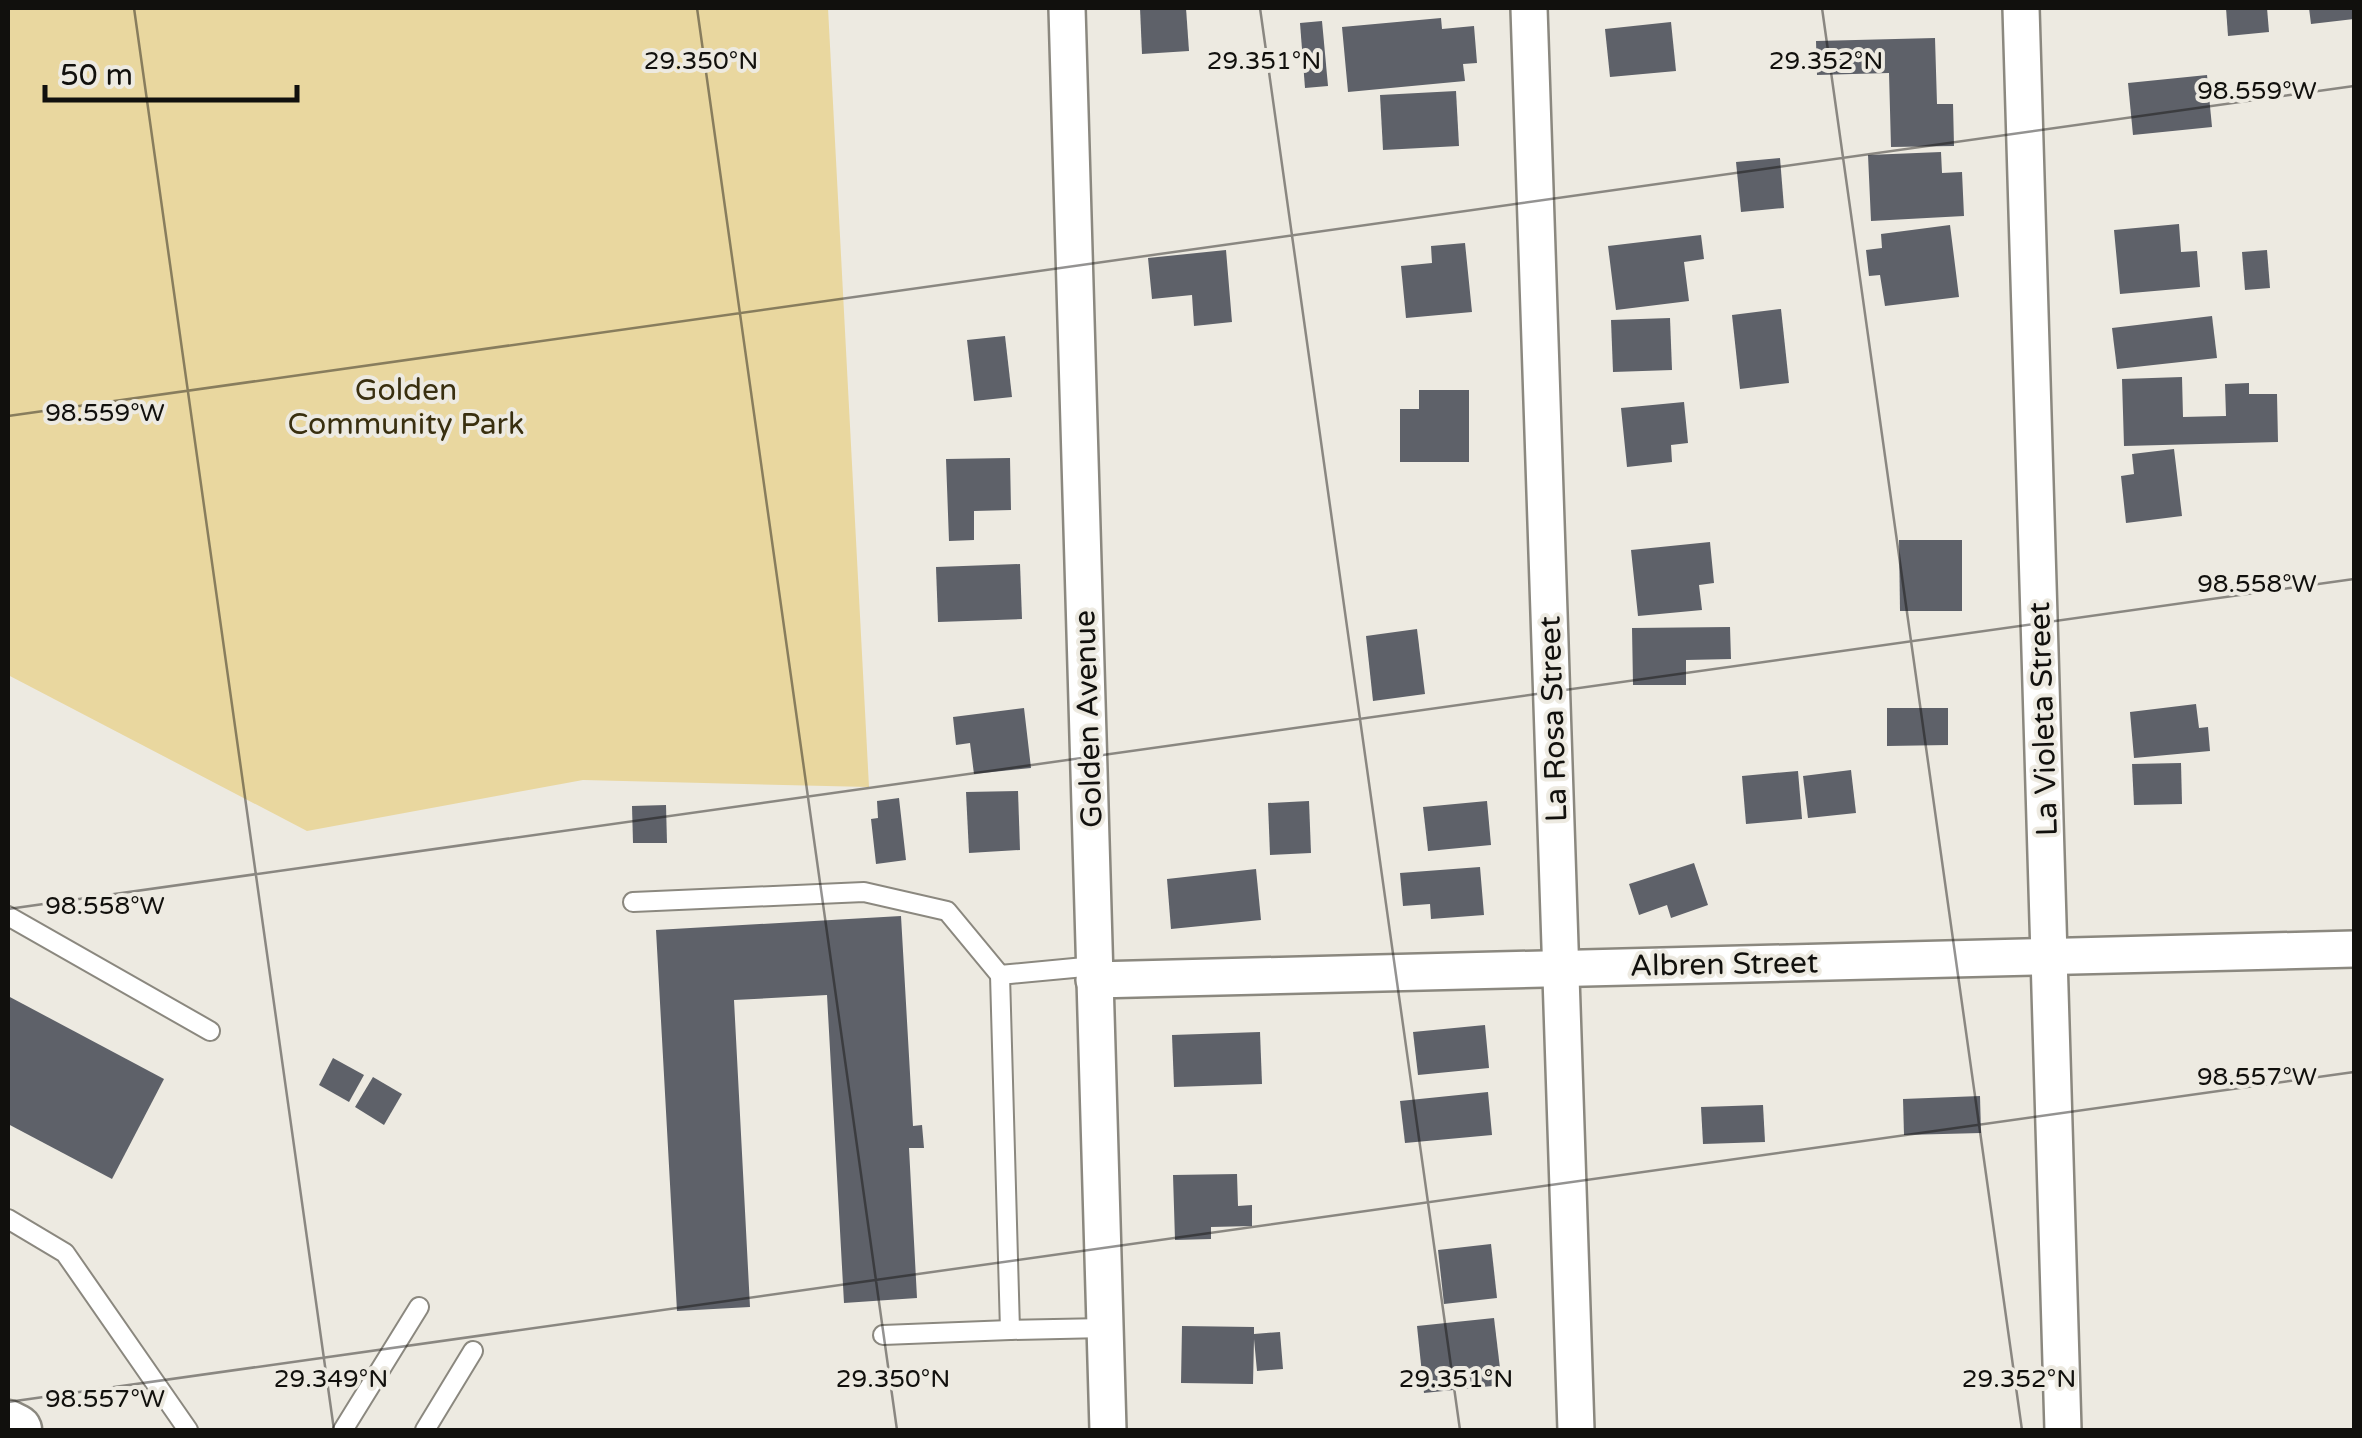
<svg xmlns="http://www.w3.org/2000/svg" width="2362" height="1438" font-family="'Varela Round',sans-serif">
	<rect width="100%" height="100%" fill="#edeae1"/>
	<!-- green -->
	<polygon fill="#e9d79f" points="8,8 828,8 869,787 583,780 307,831 8,675"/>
	<!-- building -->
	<g fill="#5e6169">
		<polygon points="1140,8 1186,8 1189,51 1142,54"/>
		<polygon points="2226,8 2267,8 2269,32 2228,36"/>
		<polygon points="2309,8 2354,8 2354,19 2311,24"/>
		<polygon points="1441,18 1442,29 1474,26 1477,63 1463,64 1465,81 1348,92 1342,27"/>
		<polygon points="1322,21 1328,86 1305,88 1300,23"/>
		<polygon points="1671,22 1676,71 1610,77 1605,29"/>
		<polygon points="1935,38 1937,104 1953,104 1954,146 1891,147 1889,73 1817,75 1816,41"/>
		<polygon points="2207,75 2212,127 2133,135 2128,83"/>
		<polygon points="1456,91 1459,146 1383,150 1380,95"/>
		<polygon points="1941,152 1942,173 1962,172 1964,216 1871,221 1868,155"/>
		<polygon points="1780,158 1784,208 1741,212 1736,162"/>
		<polygon points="2179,224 2181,252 2197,251 2200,287 2120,294 2114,230"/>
		<polygon points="1950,225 1959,297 1885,306 1880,275 1869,276 1866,250 1882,248 1881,234"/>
		<polygon points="1701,235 1704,259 1684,262 1689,301 1616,310 1608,246"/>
		<polygon points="1465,243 1472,312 1406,318 1401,266 1432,263 1431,246"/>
		<polygon points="1226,250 1232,322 1194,326 1192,295 1152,299 1148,258"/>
		<polygon points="2267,250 2270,288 2245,290 2242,252"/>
		<polygon points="1781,309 1789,383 1740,389 1732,315"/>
		<polygon points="2212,316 2217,358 2117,369 2112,328"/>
		<polygon points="1670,318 1672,370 1613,372 1611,320"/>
		<polygon points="1005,336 1012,397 974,401 967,340"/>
		<polygon points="2182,377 2183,417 2226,416 2225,384 2249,383 2249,394 2277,394 2278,442 2124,446 2122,379"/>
		<polygon points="1419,390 1469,390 1469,462 1400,462 1400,409 1419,409"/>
		<polygon points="1684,402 1688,443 1671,445 1672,462 1627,467 1621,408"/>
		<polygon points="2174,449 2182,516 2126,523 2121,476 2134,474 2132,454"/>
		<polygon points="1010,458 1011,510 974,511 974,540 949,541 946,459"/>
		<polygon points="1899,540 1962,540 1962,611 1900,611"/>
		<polygon points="1710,542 1714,583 1699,585 1702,610 1638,616 1631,550"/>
		<polygon points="1020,564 1022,619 938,622 936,567"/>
		<polygon points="1730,627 1731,659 1686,660 1686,685 1633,685 1632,628"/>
		<polygon points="1417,629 1425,694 1373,701 1366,636"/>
		<polygon points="2196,704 2199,728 2208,727 2210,751 2134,758 2130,712"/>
		<polygon points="1024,708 1031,768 974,774 970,743 956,745 953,717"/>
		<polygon points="1887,708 1948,708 1948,745 1887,746"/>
		<polygon points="2181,763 2182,804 2134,805 2132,764"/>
		<polygon points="1851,770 1856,813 1808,818 1803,776"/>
		<polygon points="1798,771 1802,819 1746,824 1742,776"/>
		<polygon points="1018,791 1020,850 969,853 966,792"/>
		<polygon points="899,798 906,860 876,864 871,819 878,818 877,801"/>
		<polygon points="1309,801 1311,853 1270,855 1268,803"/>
		<polygon points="1487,801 1491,845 1428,851 1423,807"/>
		<polygon points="666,805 667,843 633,843 632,806"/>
		<polygon points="1694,863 1708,905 1671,918 1667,905 1639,915 1629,884"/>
		<polygon points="1480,867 1484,915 1431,919 1430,904 1403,906 1400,873"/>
		<polygon points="1256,869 1261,920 1171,929 1167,879"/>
		<polygon points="901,916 913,1126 922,1125 924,1148 909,1148 917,1298 844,1303 827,995 734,1000 750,1307 677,1311 656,930"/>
		<polygon points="8,996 164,1079 112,1179 8,1124"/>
		<polygon points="1485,1025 1489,1068 1418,1075 1413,1032"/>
		<polygon points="1260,1032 1262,1084 1174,1087 1172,1035"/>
		<polygon points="333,1058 364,1075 349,1102 319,1085"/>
		<polygon points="373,1077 402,1094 384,1125 355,1107"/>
		<polygon points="1488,1092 1492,1135 1405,1143 1400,1101"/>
		<polygon points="1980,1096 1981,1133 1904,1135 1903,1099"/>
		<polygon points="1763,1105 1765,1142 1703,1144 1701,1107"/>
		<polygon points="1237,1174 1238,1206 1252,1205 1252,1226 1211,1227 1211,1239 1175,1240 1173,1175"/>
		<polygon points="1491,1244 1497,1298 1444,1304 1438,1250"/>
		<polygon points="1494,1318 1502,1385 1424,1393 1417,1326"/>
		<polygon points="1182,1326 1254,1327 1254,1334 1280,1332 1283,1369 1257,1371 1254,1339 1253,1384 1181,1383"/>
	</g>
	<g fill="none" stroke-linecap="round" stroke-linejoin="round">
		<defs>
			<g id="lane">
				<polyline points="633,902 864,892 947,911 1000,975"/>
				<polyline points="8,916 210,1031"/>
				<polyline points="1095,966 1000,975 1010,1330 1105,1328"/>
				<polyline points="8,1219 65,1253 188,1430"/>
				<polyline points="883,1335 1010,1330"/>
				<polyline points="343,1430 419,1307"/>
				<polyline points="425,1430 473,1351"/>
			</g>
			<g id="street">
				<polyline points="1067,8 1108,1430"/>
				<polyline points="1529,8 1576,1430"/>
				<polyline points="2021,8 2063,1430"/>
				<polyline points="1094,980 2354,949"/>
			</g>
			<polyline id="secondary" points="8,1426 16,1430"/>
		</defs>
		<!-- lane casing -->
		<use href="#lane" stroke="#8b887f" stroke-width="22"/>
		<!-- street casing -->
		<use href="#street" stroke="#8b887f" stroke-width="40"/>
		<!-- secondary casing -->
		<use href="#secondary" stroke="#8b887f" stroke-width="55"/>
		<!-- lane -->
		<use href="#lane" stroke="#fff" stroke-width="18"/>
		<!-- street -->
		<use href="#street" stroke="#fff" stroke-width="35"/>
		<!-- secondary -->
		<use href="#secondary" stroke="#fff" stroke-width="50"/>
	</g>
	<!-- ticks -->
	<path fill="none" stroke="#11100d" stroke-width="2.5" stroke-opacity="0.45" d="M134 8 334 1430M697 8 897 1430M1260 8 1460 1430M1822 8 2022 1430M8 416 2354 86M8 909 2354 579M8 1402 2354 1072"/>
	<g text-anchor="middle" stroke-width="8" stroke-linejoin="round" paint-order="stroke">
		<!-- park labels -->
		<g font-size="30" fill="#392f0f" stroke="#edeae1">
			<text x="406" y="400">Golden<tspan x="406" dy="34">Community Park</tspan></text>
		</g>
		<!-- street labels -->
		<g font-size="30" fill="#11100d" stroke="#edeae1">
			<text transform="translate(1088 719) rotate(-92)" y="10">Golden Avenue</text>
			<text transform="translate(1553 719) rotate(-92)" y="10">La Rosa Street</text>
			<text transform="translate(2043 719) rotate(-92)" y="10">La Violeta Street</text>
			<text transform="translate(1724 964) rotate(-1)" y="10">Albren Street</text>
		</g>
	</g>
	<g font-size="25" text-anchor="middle" fill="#11100d" stroke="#edeae1" stroke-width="8" stroke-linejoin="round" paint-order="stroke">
		<text x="701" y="69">29.350°N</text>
		<text x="1264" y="69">29.351°N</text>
		<text x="1826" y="69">29.352°N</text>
		<text x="2257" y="99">98.559°W</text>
		<text x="105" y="421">98.559°W</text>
		<text x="2257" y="592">98.558°W</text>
		<text x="105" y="914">98.558°W</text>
		<text x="2257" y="1085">98.557°W</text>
		<text x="331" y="1387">29.349°N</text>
		<text x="893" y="1387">29.350°N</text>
		<text x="1456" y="1387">29.351°N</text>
		<text x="2019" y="1387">29.352°N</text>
		<text x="105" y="1407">98.557°W</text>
	</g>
	<!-- border -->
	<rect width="2362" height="1438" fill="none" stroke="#11100d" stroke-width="20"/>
	<!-- scale -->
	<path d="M45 85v15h252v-15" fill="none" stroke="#11100d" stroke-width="5"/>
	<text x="60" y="85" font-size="30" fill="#11100d" stroke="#edeae1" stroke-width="8" paint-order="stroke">50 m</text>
</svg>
